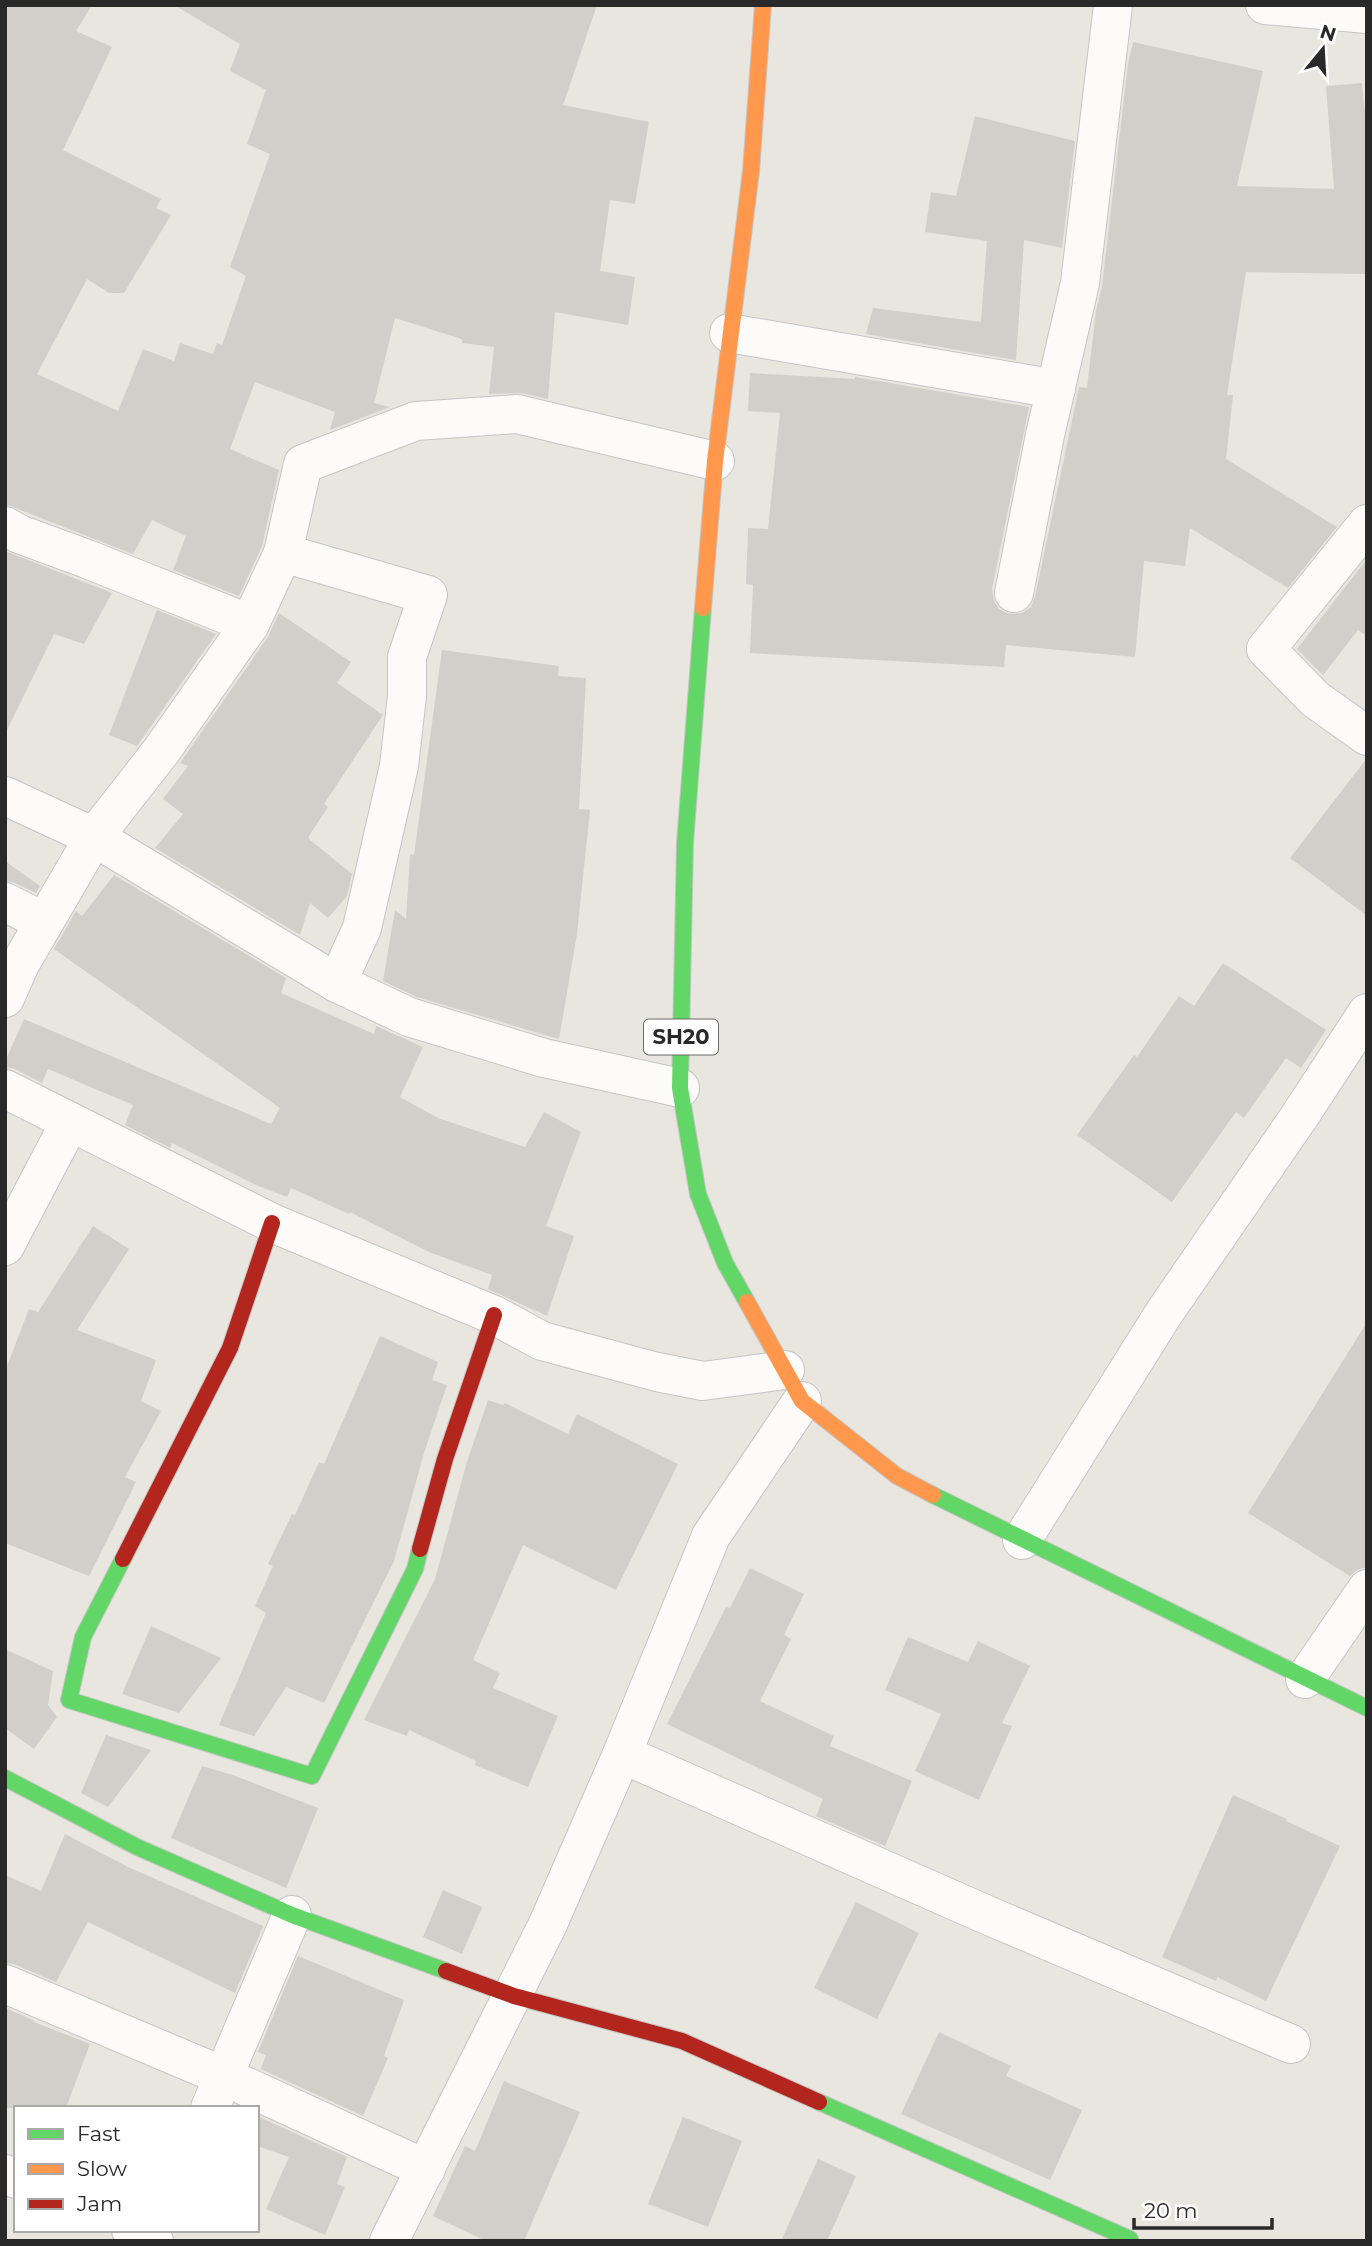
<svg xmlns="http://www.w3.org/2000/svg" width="1372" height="2246" font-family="Montserrat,sans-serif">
	<rect width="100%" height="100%" fill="#e8e6df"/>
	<!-- building -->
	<g fill="#d1cfca">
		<polygon points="5,5 92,5 76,31 112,47 63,150 161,199 156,208 171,215 124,293 109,293 87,279 37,374 118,411 143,349 174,361 180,343 213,354 217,343 222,345 246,276 230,267 270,154 247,144 266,90 230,71 240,44 174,5 597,5 563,105 649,122 635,204 610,200 600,271 635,277 628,325 555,312 548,399 522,393 489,394 494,347 462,343 462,339 395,318 374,403 390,407 330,430 335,412 255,382 230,449 279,470 262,546 239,596 173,570 186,536 152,520 133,554 5,504"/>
		<polygon points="1133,42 1263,71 1237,186 1334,189 1326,86 1362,83 1367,137 1367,274 1246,272 1227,395 1233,395 1226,459 1337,527 1288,588 1190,528 1185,566 1144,561 1135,657 1006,645 1004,667 750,653 753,585 746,584 748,528 768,529 780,413 748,411 750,373 855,379 855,377 1029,407 992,589 994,601 999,609 1009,614 1022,613 1031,607 1035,597 1079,387 1087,388 1096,311 1102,286 1128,64"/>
		<polygon points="975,116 1075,141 1062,248 1024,240 1016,360 866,334 873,308 981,322 987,241 925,232 931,192 956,196"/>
		<polygon points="5,551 112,593 84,644 54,634 5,734"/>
		<polygon points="1367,559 1367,636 1358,630 1323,675 1297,649"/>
		<polygon points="157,610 216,634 137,746 109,735"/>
		<polygon points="279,613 351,662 337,683 383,715 324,804 328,807 309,836 309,839 352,874 347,896 328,918 310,903 300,935 155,848 183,814 163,799 188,766 180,763 268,637"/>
		<polygon points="442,650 559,666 558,676 586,678 579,809 590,810 577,934 559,1039 417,997 383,981 395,910 406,919 410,854 414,855"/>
		<polygon points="1367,758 1367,916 1290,858"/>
		<polygon points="5,861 40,886 36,893 15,883 5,880"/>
		<polygon points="114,875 286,978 281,993 374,1034 376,1026 423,1047 400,1097 438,1118 525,1147 544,1112 581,1132 546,1226 574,1236 547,1316 488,1289 492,1275 429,1252 350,1212 349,1214 291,1188 287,1197 256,1185 172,1143 170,1148 125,1125 133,1105 48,1069 42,1083 15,1069 5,1067 5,1062 24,1019 271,1124 280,1108 54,949 76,911 82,916"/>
		<polygon points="1223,963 1326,1030 1301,1068 1286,1058 1244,1118 1236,1112 1172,1202 1077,1135 1134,1055 1137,1057 1179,996 1194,1006"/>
		<polygon points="93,1226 129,1249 77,1330 156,1360 141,1401 161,1411 125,1477 136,1482 89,1576 5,1543 5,1371 29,1309 38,1312"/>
		<polygon points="1367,1322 1367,1567 1357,1570 1350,1576 1248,1513"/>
		<polygon points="380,1336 438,1362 432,1380 447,1385 424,1453 394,1561 324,1703 286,1687 254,1736 219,1725 266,1613 255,1606 273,1566 268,1564 292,1514 295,1515 319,1462 324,1464"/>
		<polygon points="488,1400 503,1405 505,1403 568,1434 577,1414 678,1464 616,1590 523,1545 473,1660 500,1673 493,1688 558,1716 528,1787 475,1765 476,1761 409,1730 407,1736 364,1720 435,1579 466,1465"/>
		<polygon points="750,1568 804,1594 784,1635 791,1639 760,1701 834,1736 830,1746 912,1781 885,1846 816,1816 823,1799 667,1724 726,1607 730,1608"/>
		<polygon points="151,1626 221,1658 179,1713 122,1694"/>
		<polygon points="908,1637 968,1662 978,1641 1030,1666 1002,1723 1012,1726 979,1800 915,1771 941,1714 885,1690"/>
		<polygon points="5,1649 53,1671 48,1705 57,1717 34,1749 5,1728"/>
		<polygon points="106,1735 151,1750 108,1807 81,1793"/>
		<polygon points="202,1766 233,1775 318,1808 286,1888 171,1838"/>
		<polygon points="1233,1795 1287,1819 1286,1821 1340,1846 1266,2001 1217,1977 1216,1981 1162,1957"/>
		<polygon points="65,1834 128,1867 263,1926 235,1993 88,1922 56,1982 14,1964 5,1963 5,1875 41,1891"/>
		<polygon points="443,1890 482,1907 462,1954 423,1937"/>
		<polygon points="856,1902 919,1933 877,2019 814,1988"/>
		<polygon points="298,1956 404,2000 384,2056 388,2058 363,2116 261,2069 266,2055 258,2052"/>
		<polygon points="5,2008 35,2021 34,2022 90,2044 66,2108 5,2108"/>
		<polygon points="939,2032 1011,2066 1006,2076 1082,2110 1050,2180 901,2114"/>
		<polygon points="504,2081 580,2112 524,2241 486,2241 433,2216 465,2146 475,2151"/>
		<polygon points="257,2116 347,2157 337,2184 345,2187 325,2235 266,2209 289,2157 257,2146"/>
		<polygon points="683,2117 742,2141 708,2227 648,2204"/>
		<polygon points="818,2159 856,2176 827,2241 781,2241"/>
	</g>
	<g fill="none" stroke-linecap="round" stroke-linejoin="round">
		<defs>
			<g id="street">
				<polyline points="1265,5 1367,14"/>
				<polyline points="729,333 1056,389"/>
				<polyline points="1367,524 1266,649 1315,699 1367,736"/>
				<polyline points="5,526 19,534 87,559 250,624"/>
				<polyline points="283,553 428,595 407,657 407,696 399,766 362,928 337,983 409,1017 544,1058 680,1088"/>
				<polyline points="1014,593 1045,435 1080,283 1113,5"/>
				<polyline points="5,796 94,837 337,983"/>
				<polyline points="5,902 44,922"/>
				<polyline points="5,998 20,964 94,837 162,750 250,624 283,553 303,464 416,421 517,414 715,461"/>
				<polyline points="5,1089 272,1223 494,1315 542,1341 657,1372 703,1381 785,1370"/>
				<polyline points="5,1246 70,1122"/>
				<polyline points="1022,1540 1164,1313 1299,1117 1367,1013"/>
				<polyline points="1305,1679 1367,1589"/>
				<polyline points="622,1754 987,1915 1291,2044"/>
				<polyline points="5,1984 223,2076 426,2169"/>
				<polyline points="210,2108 292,1915"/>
				<polyline points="5,2174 16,2179"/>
				<polyline points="131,2230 154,2241"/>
				<polyline points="389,2241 548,1924 622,1754 711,1536 802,1401"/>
			</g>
			<g id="fast">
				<polyline points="703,608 685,843 680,1088 698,1194 725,1263 747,1302"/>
				<polyline points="933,1495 1367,1708"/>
				<polyline points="123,1559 83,1637 69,1700 312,1776 415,1569 420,1549"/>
				<polyline points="5,1778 137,1847 292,1915 446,1971"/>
				<polyline points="819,2102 1130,2239"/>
			</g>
			<g id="slow">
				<polyline points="703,608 715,461 751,171 763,5"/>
				<polyline points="747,1302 802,1401 897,1476 933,1495"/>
			</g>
			<g id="jam">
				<polyline points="420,1549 445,1459 494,1315"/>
				<polyline points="123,1559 230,1348 272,1223"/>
				<polyline points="446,1971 514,1996 682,2041 819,2102"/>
			</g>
		</defs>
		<!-- street casing -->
		<use href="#street" stroke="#c5c5c5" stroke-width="40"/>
		<!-- fast casing -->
		<use href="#fast" stroke="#c5c5c5" stroke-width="18"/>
		<!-- slow casing -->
		<use href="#slow" stroke="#c5c5c5" stroke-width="18"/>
		<!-- jam casing -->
		<use href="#jam" stroke="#c5c5c5" stroke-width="18"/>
		<!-- street -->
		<use href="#street" stroke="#fcfbfa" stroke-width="38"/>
		<!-- fast -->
		<use href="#fast" stroke="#63d668" stroke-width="16"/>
		<!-- slow -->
		<use href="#slow" stroke="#ff974d" stroke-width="16"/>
		<!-- jam -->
		<use href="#jam" stroke="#b3261e" stroke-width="16"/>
	</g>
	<g text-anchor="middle" stroke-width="5" stroke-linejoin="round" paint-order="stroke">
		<!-- shield labels -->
		<rect fill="#fff" stroke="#696969" stroke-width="2" x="644" y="1019.5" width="74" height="35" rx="5"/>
		<g font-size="21" font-weight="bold" fill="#292929">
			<text x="681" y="1044">SH20</text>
		</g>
	</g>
	<!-- border -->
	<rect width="1372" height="2246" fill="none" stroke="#292929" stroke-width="14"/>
	<!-- legend -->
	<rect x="14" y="2106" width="245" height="126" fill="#ffffff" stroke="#a9a9a9" stroke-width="2"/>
	<rect x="28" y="2129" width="35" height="10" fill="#63d668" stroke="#a9a9a9" stroke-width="2"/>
	<text x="77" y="2141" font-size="21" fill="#292929">Fast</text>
	<rect x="28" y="2164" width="35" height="10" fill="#ff974d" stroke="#a9a9a9" stroke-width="2"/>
	<text x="77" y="2176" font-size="21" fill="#292929">Slow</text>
	<rect x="28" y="2199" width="35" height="10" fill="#b3261e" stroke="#a9a9a9" stroke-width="2"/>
	<text x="77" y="2211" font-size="21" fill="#292929">Jam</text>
	<!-- north arrow -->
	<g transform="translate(1323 49) rotate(18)" stroke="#ffffff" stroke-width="5" paint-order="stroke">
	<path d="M0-5L12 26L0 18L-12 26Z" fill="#292929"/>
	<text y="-10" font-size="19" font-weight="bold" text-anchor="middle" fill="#292929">N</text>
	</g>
	<!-- scale -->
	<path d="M1134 2218v10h138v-10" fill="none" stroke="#292929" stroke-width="3.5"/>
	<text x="1144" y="2218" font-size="21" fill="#292929" stroke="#ffffff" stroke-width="5" paint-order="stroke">20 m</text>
</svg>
